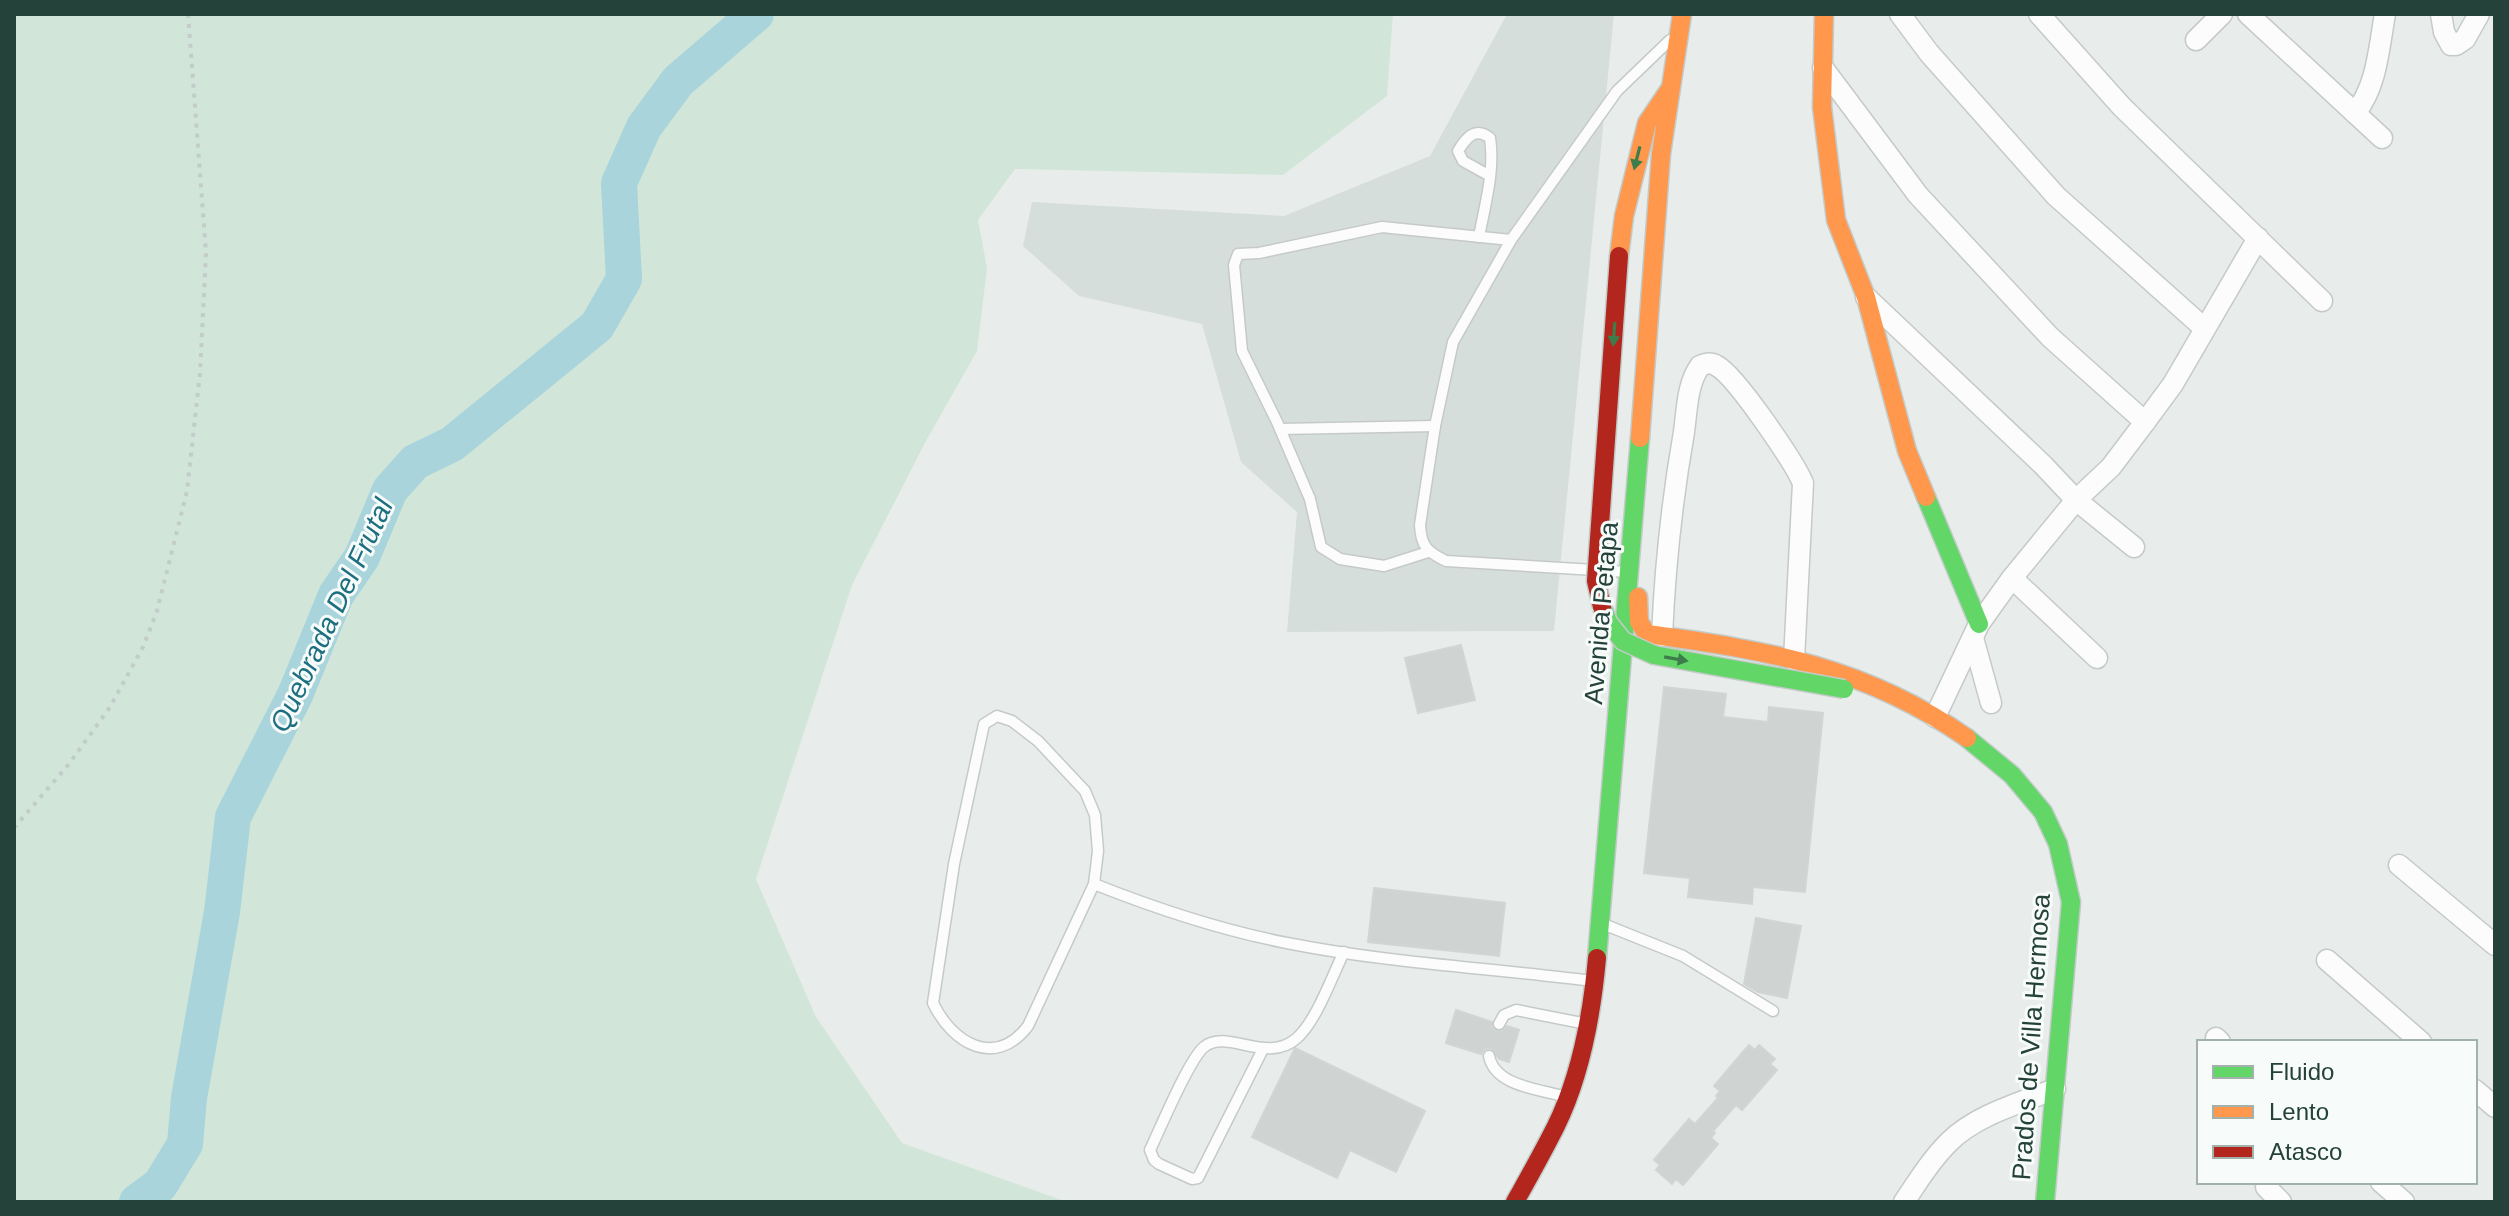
<svg xmlns="http://www.w3.org/2000/svg" width="2509" height="1216" font-family="Helvetica,sans-serif">
	<rect width="100%" height="100%" fill="#e8edeb"/>
	<!-- built -->
	<polygon fill="#d6dedb" points="1507,14 1614,14 1554,631 1287,632 1297,512 1241,462 1202,324 1079,296 1023,246 1032,202 1284,216 1430,156"/>
	<!-- green -->
	<polygon fill="#d1e6d8" points="14,14 1393,14 1387,96 1283,175 1015,169 978,220 987,268 977,351 926,441 852,585 756,879 816,1017 902,1143 1067,1202 14,1202"/>
	<g fill="none" stroke-linecap="round" stroke-linejoin="round">
		<!-- river -->
		<polyline stroke="#a9d4db" stroke-width="36" points="137,1202 160,1185 185,1144 189,1098 222,912 233,817 295,695 336,595 362,557 390,490 415,462 452,444 597,326 624,279 619,183 644,127 678,81 756,14"/>
	</g>
	<!-- building -->
	<g fill="#cfd4d2" stroke="#d1d6d4" stroke-width="2">
		<polygon points="1461,645 1475,700 1418,713 1405,658"/>
		<polygon points="1664,687 1726,694 1723,717 1768,722 1769,707 1823,713 1805,892 1753,887 1752,904 1688,897 1690,878 1644,873"/>
		<polygon points="1374,888 1505,903 1499,956 1368,942"/>
		<polygon points="1756,918 1801,926 1787,998 1758,992 1744,984"/>
		<polygon points="1456,1010 1492,1022 1492,1027 1496,1031 1502,1031 1507,1026 1519,1030 1509,1062 1499,1059 1491,1048 1485,1049 1481,1054 1446,1043"/>
		<polygon points="1749,1045 1755,1050 1759,1045 1775,1059 1770,1064 1777,1070 1742,1110 1736,1105 1713,1131 1715,1133 1711,1138 1718,1144 1683,1185 1676,1179 1672,1184 1656,1170 1660,1165 1654,1160 1689,1119 1695,1124 1718,1098 1716,1096 1720,1091 1714,1086"/>
		<polygon points="1295,1048 1425,1111 1396,1172 1350,1150 1337,1178 1252,1137"/>
	</g>
	<g fill="none" stroke-linecap="round" stroke-linejoin="round">
		<defs>
			<g id="lane">
				<path d="M1479 237C1485 204 1495 171 1490 138 1475 126 1466 138 1458 151L1463 161 1490 176"/>
				<polyline points="1280,429 1435,426"/>
				<polyline points="1428,552 1384,566 1340,559 1321,547 1310,499 1277,422 1242,351 1234,265 1238,254 1259,253 1382,227 1511,240"/>
				<path d="M1628 572 1446 561C1427 552 1421 546 1420 525L1435 426 1453 342 1511 240 1617 91 1670 40"/>
				<path d="M997 716 1012 721 1038 741 1085 791 1095 815 1098 851 1094 884 1028 1026C995 1069 952 1043 933 1003L954 864 984 724Z"/>
				<path d="M1094 884C1157 909 1220 930 1287 943 1387 963 1491 968 1592 981"/>
				<polyline points="1603,924 1683,956 1773,1011"/>
				<polyline points="1499,1024 1504,1015 1516,1010 1582,1023"/>
				<path d="M1263 1049 1198 1178 1192 1179 1159 1164 1154 1160 1150 1150C1160 1129 1189 1059 1204 1047 1227 1028 1267 1065 1297 1038 1317 1020 1332 976 1344 952"/>
				<path d="M1489 1056C1495 1086 1538 1089 1563 1096"/>
			</g>
			<g id="street">
				<polyline points="1900,14 1929,53 2056,196 2204,328"/>
				<polyline points="2039,14 2122,107 2322,301"/>
				<polyline points="2248,14 2382,138"/>
				<polyline points="2441,14 2444,32 2451,45 2456,45 2465,39 2479,14"/>
				<polyline points="2196,40 2222,14"/>
				<polyline points="1823,68 1918,195 2050,337 2145,422"/>
				<path d="M2355 113C2377 87 2379 47 2385 14"/>
				<polyline points="1866,297 2043,465 2076,500 2134,547"/>
				<polyline points="2012,578 2097,658"/>
				<path d="M1662 636C1665 567 1672 500 1684 432 1687 410 1687 384 1700 366 1706 363 1711 362 1717 366 1736 376 1794 462 1803 483L1794 660"/>
				<polyline points="1973,638 1991,703"/>
				<polyline points="1935,717 1979,624 2012,578 2076,500 2111,467 2145,422 2173,384 2258,238"/>
				<polyline points="2399,865 2495,945"/>
				<polyline points="2327,960 2421,1042"/>
				<polyline points="2216,1038 2220,1042"/>
				<polyline points="2475,1090 2495,1107"/>
				<polyline points="2381,1182 2404,1202"/>
				<polyline points="2266,1187 2281,1202"/>
				<path d="M1904 1202C1918 1181 1931 1160 1949 1142 1976 1115 2020 1103 2055 1089"/>
			</g>
			<g id="fast">
				<polyline points="1926,497 1979,624"/>
				<polyline points="1967,738 2012,775 2043,812 2058,844 2071,902 2045,1202"/>
				<polyline points="1597,958 1640,438"/>
			</g>
			<g id="slow">
				<polyline points="1824,14 1822,107 1836,220 1866,297 1907,451 1926,497"/>
				<polyline points="1619,256 1624,216 1647,123 1670,89"/>
				<polyline points="1640,438 1661,154 1682,14"/>
				<path d="M1638 597 1639 622 1647 634C1767 650 1866 667 1967 738"/>
			</g>
			<path id="jam" d="M1515 1202C1529 1177 1543 1152 1556 1126 1581 1075 1592 1014 1597 958"/>
		</defs>
		<!-- lane casing -->
		<use href="#lane" stroke="#c5cac8" stroke-width="13"/>
		<!-- street casing -->
		<use href="#street" stroke="#c5cac8" stroke-width="23"/>
		<!-- fast casing -->
		<use href="#fast" stroke="#c3cbc8" stroke-width="21"/>
		<!-- slow casing -->
		<use href="#slow" stroke="#c3cbc8" stroke-width="21"/>
		<!-- jam casing -->
		<use href="#jam" stroke="#c3cbc8" stroke-width="21"/>
		<!-- path -->
		<polyline stroke="#c3ccca" stroke-width="4" stroke-dasharray="4 6" stroke-linecap="butt" points="14,828 69,764 110,707 143,647 157,611 187,491 200,373 206,253 188,14"/>
		<!-- lane -->
		<use href="#lane" stroke="#fcfcfc" stroke-width="10"/>
		<!-- street -->
		<use href="#street" stroke="#fcfcfc" stroke-width="20"/>
		<!-- fast -->
		<use href="#fast" stroke="#63d668" stroke-width="18"/>
		<!-- slow -->
		<use href="#slow" stroke="#ff974d" stroke-width="18"/>
		<!-- jam -->
		<use href="#jam" stroke="#b3261e" stroke-width="18"/>
		<defs>
			<polyline id="fast-bridge" points="1602,607 1608,622 1623,641 1654,655 1844,689"/>
			<polyline id="jam-bridge" points="1602,607 1596,581 1619,256"/>
		</defs>
		<!-- fast-bridge casing -->
		<use href="#fast-bridge" stroke="#c3cbc8" stroke-width="21" stroke-linecap="butt"/>
		<!-- jam-bridge casing -->
		<use href="#jam-bridge" stroke="#c3cbc8" stroke-width="21" stroke-linecap="butt"/>
		<!-- fast-bridge -->
		<use href="#fast-bridge" stroke="#63d668" stroke-width="18"/>
		<!-- jam-bridge -->
		<use href="#jam-bridge" stroke="#b3261e" stroke-width="18"/>
	</g>
	<!-- one-way arrows -->
	<defs><path id="oneway-solid" d="M-6-.8H1V-3.2L6.5 0L1 3.2V.8H-6Z" transform="scale(2)"/></defs>
	<g fill="#3d7d4c">
		<use href="#oneway-solid" transform="translate(1637 158) rotate(104)"/>
		<use href="#oneway-solid" transform="translate(1614 334) rotate(94)"/>
		<use href="#oneway-solid" transform="translate(1676 659) rotate(10)"/>
	</g>
	<g text-anchor="middle" stroke-width="6" stroke-linejoin="round" paint-order="stroke">
		<!-- street labels -->
		<g font-size="26" fill="#24423a" stroke="#f7fbf9">
			<text transform="translate(1601 613) rotate(-85)" y="9">Avenida Petapa</text>
			<text transform="translate(2031 1037) rotate(-86)" y="9">Prados de Villa Hermosa</text>
		</g>
		<!-- water labels -->
		<g font-size="28" font-style="italic" fill="#1c6f80" stroke="#f7fbf9">
			<text transform="translate(331 615) rotate(-65)" y="10">Quebrada Del Frutal</text>
		</g>
	</g>
	<!-- border -->
	<rect width="2509" height="1216" fill="none" stroke="#24423a" stroke-width="32"/>
	<!-- legend -->
	<rect x="2197" y="1040" width="280" height="144" fill="#f7fbf9" stroke="#a3b1ad" stroke-width="2"/>
	<rect x="2213" y="1066" width="40" height="12" fill="#63d668" stroke="#a3b1ad" stroke-width="2"/>
	<text x="2269" y="1080" font-size="24" fill="#24423a">Fluido</text>
	<rect x="2213" y="1106" width="40" height="12" fill="#ff974d" stroke="#a3b1ad" stroke-width="2"/>
	<text x="2269" y="1120" font-size="24" fill="#24423a">Lento</text>
	<rect x="2213" y="1146" width="40" height="12" fill="#b3261e" stroke="#a3b1ad" stroke-width="2"/>
	<text x="2269" y="1160" font-size="24" fill="#24423a">Atasco</text>
</svg>
